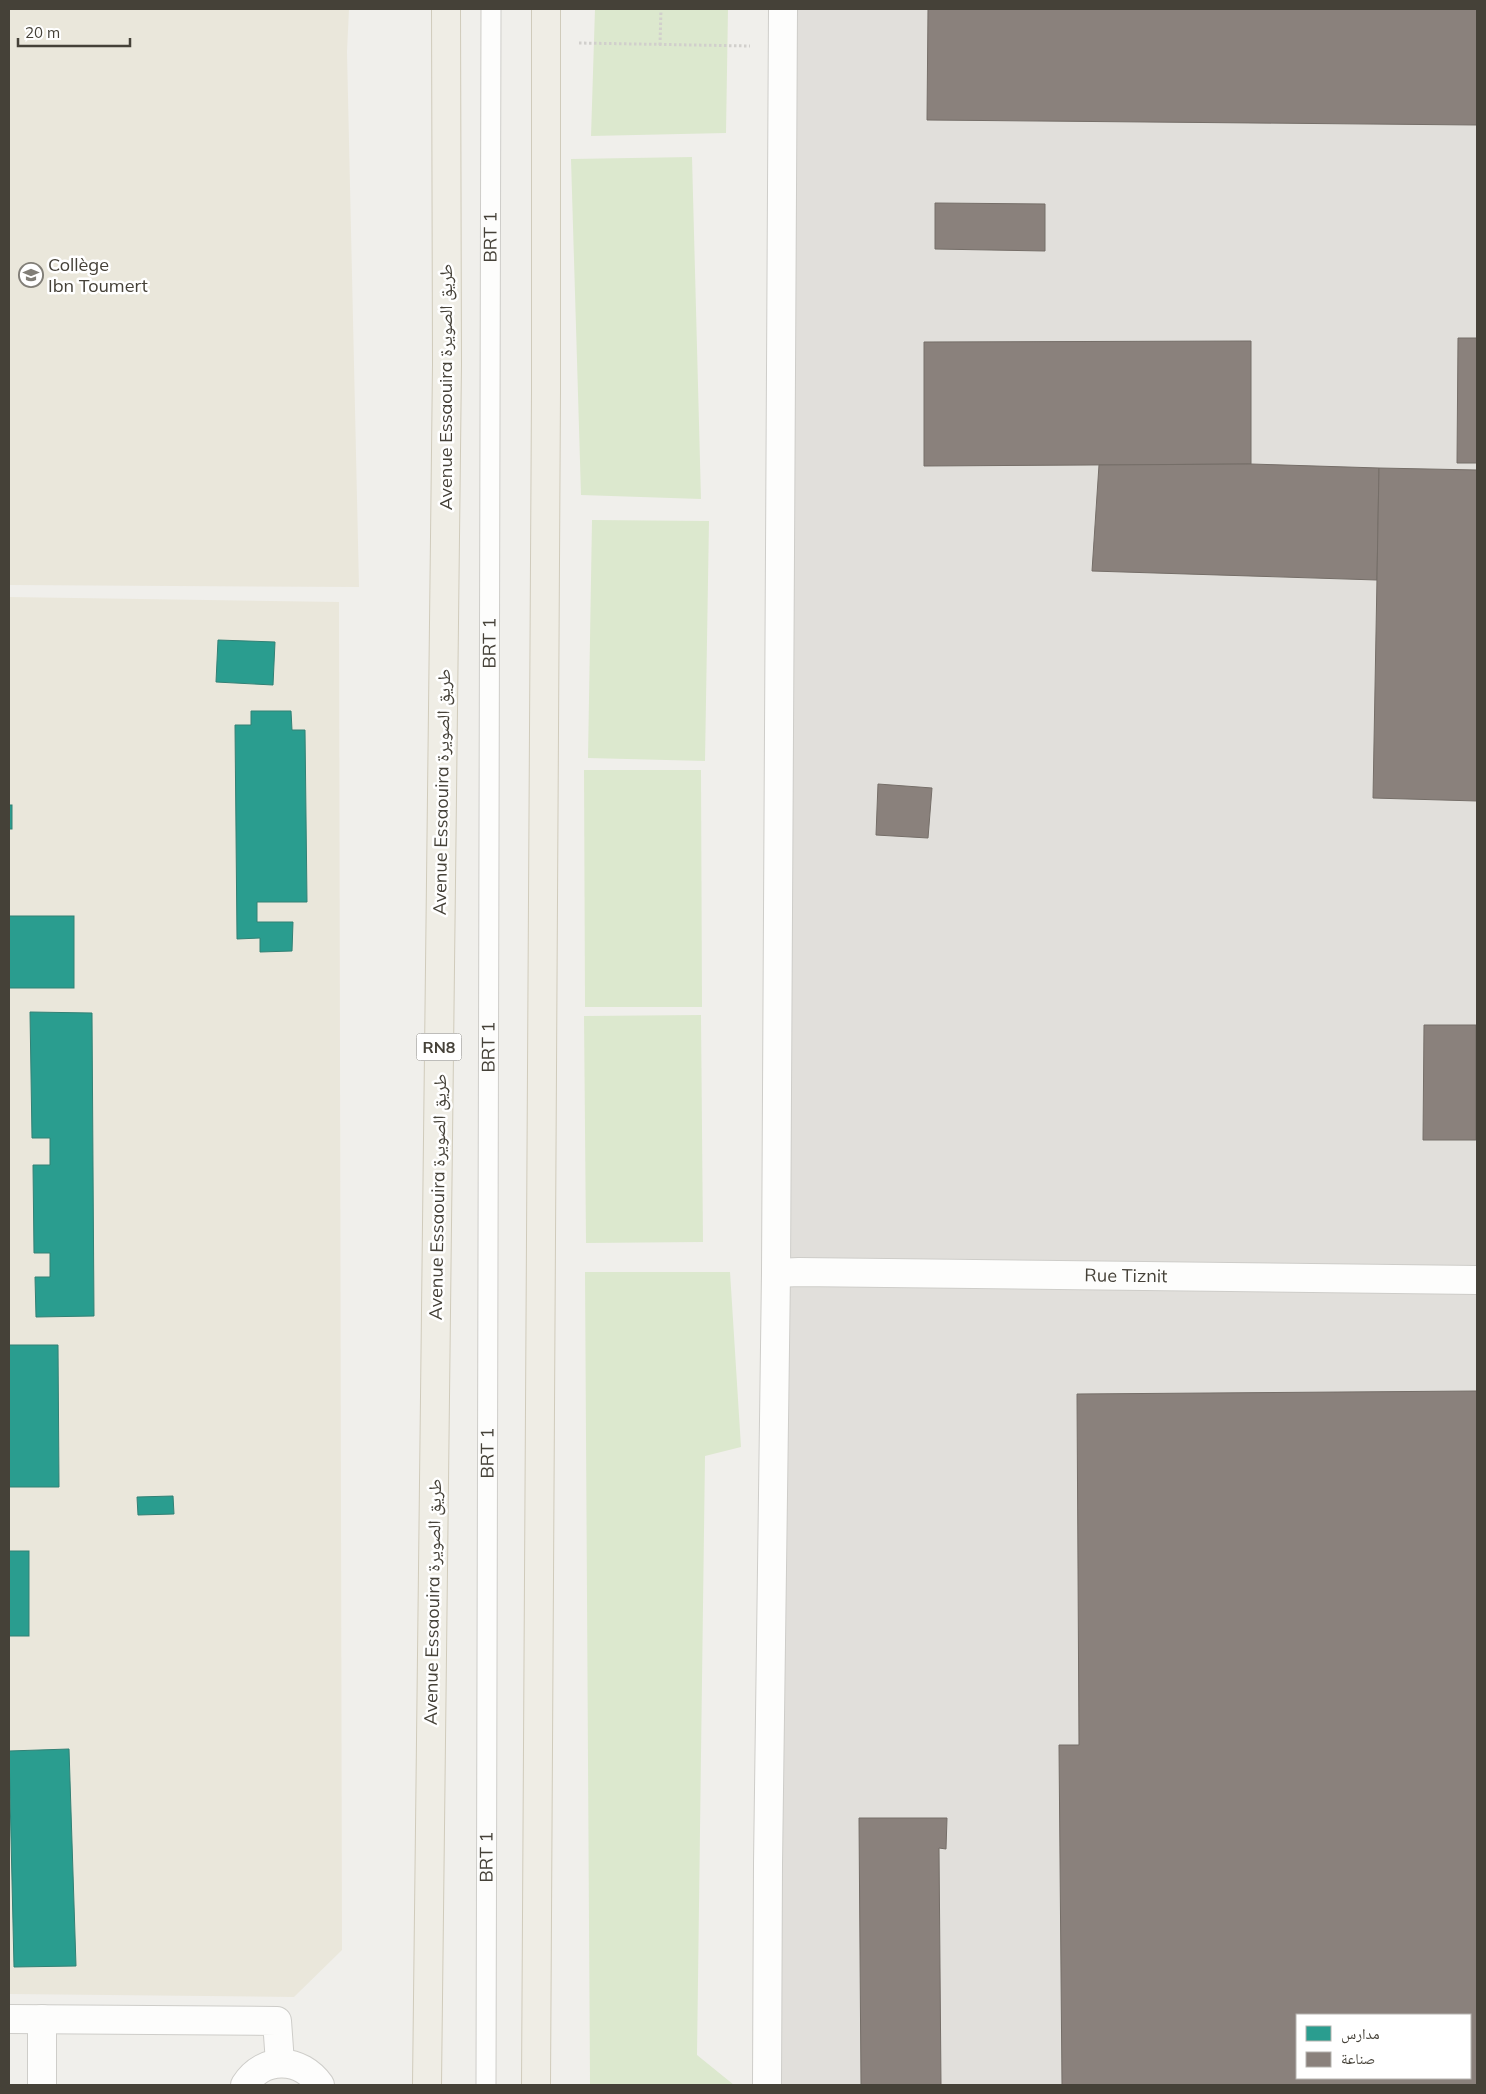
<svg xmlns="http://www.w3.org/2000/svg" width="1486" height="2094" font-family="Mulish,'Noto Naskh Arabic',sans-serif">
	<rect width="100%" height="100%" fill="#f0efeb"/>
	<!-- industrial -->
	<path fill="#e1dfdb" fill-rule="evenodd" d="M794 9H1477V2085H780ZM1297 2015H1470V2078H1297Z"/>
	<!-- education -->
	<g fill="#eae7db">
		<polygon points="9,9 349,9 347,52 359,587 9,585"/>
		<polygon points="9,597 339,602 342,1950 294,1997 9,1994"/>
	</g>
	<!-- green -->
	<g fill="#dce8ce">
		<polygon points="595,9 728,9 726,133 591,136"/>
		<polygon points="692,157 701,499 581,495 571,159"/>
		<polygon points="592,520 709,521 705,761 588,758"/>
		<polygon points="584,770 701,770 702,1007 585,1007"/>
		<polygon points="701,1015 703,1242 586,1243 584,1016"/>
		<polygon points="585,1272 730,1272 741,1447 705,1456 697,2055 734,2085 590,2085"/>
	</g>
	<!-- schools -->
	<g fill="#2a9d8f" stroke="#328175">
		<polygon points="218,640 275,642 273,685 216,682"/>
		<polygon points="251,711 291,711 292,730 305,730 307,902 257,902 257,922 293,922 292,951 260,952 260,938 237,939 235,725 251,725"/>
		<rect x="9" y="805" width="3" height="24"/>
		<rect x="9" y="916" width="65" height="72"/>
		<polygon points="30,1012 92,1013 94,1316 36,1317 35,1277 50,1277 50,1253 34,1253 33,1165 50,1165 50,1138 32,1138"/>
		<polygon points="9,1345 58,1345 59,1487 9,1487"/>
		<polygon points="173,1496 174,1514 138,1515 137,1497"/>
		<rect x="9" y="1551" width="20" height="85"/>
		<polygon points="69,1749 76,1966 14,1967 9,1751"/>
	</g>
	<!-- industry -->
	<g fill="#8a817c" stroke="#756e68" fill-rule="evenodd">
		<polygon points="928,9 1477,9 1477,125 927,120"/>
		<polygon points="935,203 1045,204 1045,251 935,249"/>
		<polygon points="1458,338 1477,338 1477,463 1457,463"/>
		<polygon points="1251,341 1251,464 924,466 924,342"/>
		<polygon points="1251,464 1379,468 1377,580 1092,571 1099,465"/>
		<polygon points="1379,468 1477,470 1477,801 1373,798"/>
		<polygon points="878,784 932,788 928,838 876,835"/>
		<polygon points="1424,1025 1476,1025 1476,1140 1423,1140"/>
		<path d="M1477 1391V2085H1062L1059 1745H1079L1077 1394ZM1297 2015H1470V2078H1297Z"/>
		<polygon points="859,1818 947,1818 946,1849 939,1848 941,2085 861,2085"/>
	</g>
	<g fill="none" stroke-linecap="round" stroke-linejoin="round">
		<defs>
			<g id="lane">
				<path id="s1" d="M486 2085 491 9"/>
			</g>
			<g id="street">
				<path id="s2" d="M776 1273 799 1272 1477 1280"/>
				<polyline points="9,2019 277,2021 280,2063"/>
				<polyline points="42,2019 42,2085"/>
				<path d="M245 2085C264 2055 301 2058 320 2085"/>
				<polyline points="767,2085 768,1864 776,1273 783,9"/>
			</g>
			<g id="primary">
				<polyline points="427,2085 447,365 446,9"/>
				<polyline points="536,2085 546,392 546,9"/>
			</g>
		</defs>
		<!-- lane casing -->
		<use href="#lane" stroke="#cecdc9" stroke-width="21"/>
		<!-- street casing -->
		<use href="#street" stroke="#cecdc9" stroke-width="30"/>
		<!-- primary casing -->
		<use href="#primary" stroke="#d0cbbb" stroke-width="30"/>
		<!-- path -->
		<g stroke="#d1cfcc" stroke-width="3" stroke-dasharray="2.5 2.5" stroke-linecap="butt">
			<polyline points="579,43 750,46"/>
			<polyline points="660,45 661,9"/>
		</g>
		<!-- lane -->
		<use href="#lane" stroke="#fdfdfc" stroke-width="19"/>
		<!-- street -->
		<use href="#street" stroke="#fdfdfc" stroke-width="28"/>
		<!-- primary -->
		<use href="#primary" stroke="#efede5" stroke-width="28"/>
	</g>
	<!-- icons -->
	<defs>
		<symbol id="school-ring" viewBox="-11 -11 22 22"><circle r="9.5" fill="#fff" stroke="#817e77" stroke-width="1.5"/><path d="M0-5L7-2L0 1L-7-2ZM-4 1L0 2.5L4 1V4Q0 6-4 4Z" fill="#817e77"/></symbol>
	</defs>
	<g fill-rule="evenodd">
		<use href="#school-ring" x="17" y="261" width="28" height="28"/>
	</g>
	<g text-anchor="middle" stroke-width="5" stroke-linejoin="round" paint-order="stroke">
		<!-- shield labels -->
		<rect fill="#fff" stroke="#7d7a74" stroke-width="1" x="416.5" y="1033.5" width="45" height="27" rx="4"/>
		<g font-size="16" font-weight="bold" fill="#454138">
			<text x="439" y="1053">RN8</text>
		</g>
		<!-- street labels -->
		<g font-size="18" fill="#454138" stroke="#fff">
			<text dy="6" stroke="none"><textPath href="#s1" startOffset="1848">BRT 1</textPath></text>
			<text transform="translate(446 387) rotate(-90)" y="6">Avenue Essaouira طريق الصويرة</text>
			<text dy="6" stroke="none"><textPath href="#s1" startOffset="1442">BRT 1</textPath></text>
			<text transform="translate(442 792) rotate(-89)" y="6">Avenue Essaouira طريق الصويرة</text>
			<text dy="6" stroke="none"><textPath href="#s1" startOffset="1038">BRT 1</textPath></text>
			<text transform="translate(438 1197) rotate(-89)" y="6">Avenue Essaouira طريق الصويرة</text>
			<text dy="6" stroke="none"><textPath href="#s2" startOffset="350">Rue Tiznit</textPath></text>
			<text dy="6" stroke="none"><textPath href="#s1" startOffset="632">BRT 1</textPath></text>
			<text transform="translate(433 1602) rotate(-89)" y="6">Avenue Essaouira طريق الصويرة</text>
			<text dy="6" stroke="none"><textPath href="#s1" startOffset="228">BRT 1</textPath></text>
		</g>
		<!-- poi labels -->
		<g font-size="18" fill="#454138" stroke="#fff" text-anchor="start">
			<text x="48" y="271">Collège<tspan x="48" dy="21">Ibn Toumert</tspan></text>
		</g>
	</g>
	<!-- border -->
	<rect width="1486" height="2094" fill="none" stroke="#454138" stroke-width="20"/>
	<!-- legend -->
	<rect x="1296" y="2014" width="175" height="65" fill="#ffffff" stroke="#b5b3af"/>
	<rect x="1306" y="2026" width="25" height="15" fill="#2a9d8f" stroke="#b5b3af"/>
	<text x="1341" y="2039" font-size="15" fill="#454138">مدارس</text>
	<rect x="1306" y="2052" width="25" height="15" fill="#8a817c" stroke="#b5b3af"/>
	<text x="1341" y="2064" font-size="15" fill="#454138">صناعة</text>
	<!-- scale -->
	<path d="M18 38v8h112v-8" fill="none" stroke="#454138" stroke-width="2.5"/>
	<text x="25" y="38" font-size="15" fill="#454138" stroke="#ffffff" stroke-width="4" paint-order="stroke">20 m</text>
</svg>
